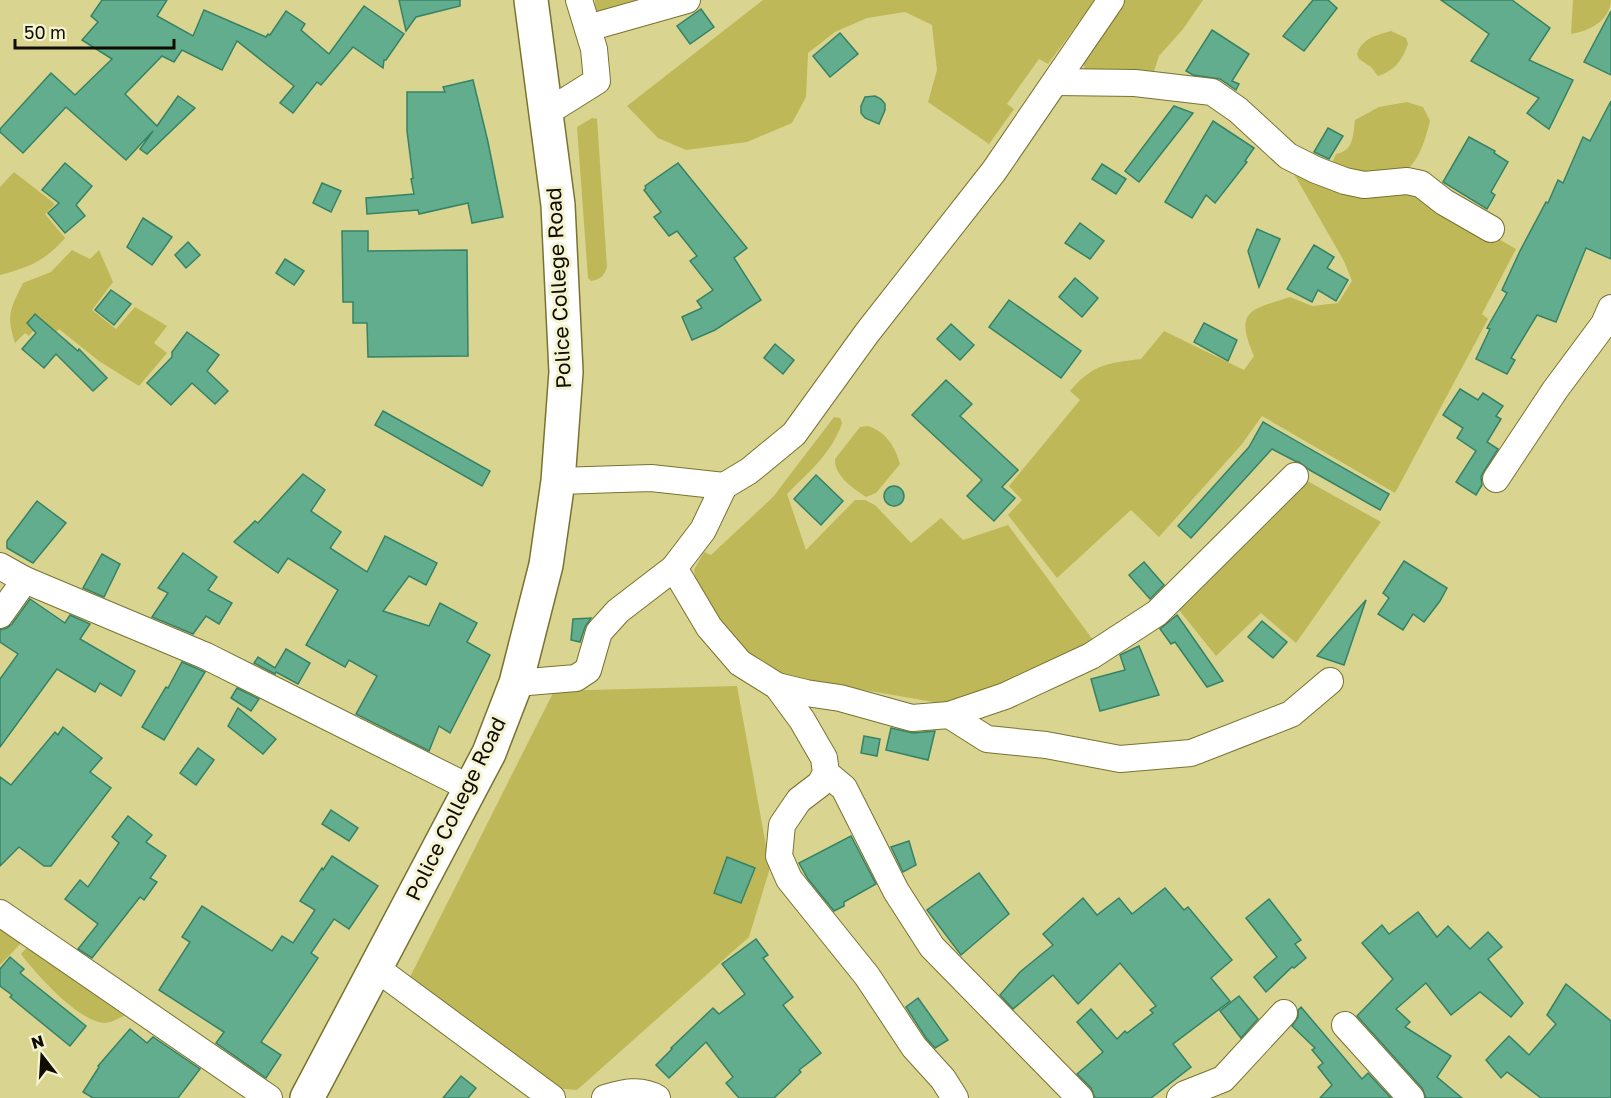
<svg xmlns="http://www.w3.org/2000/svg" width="1611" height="1098" font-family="'Golos Text',sans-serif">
	<rect width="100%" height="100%" fill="#d9d48f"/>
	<!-- green -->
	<g fill="#bfb858">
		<polygon points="595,0 653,0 596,19"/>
		<polygon points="763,0 1095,0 1048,64 1039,59 1007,104 1014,109 989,144 928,102 937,70 932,25 905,12 867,18 835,32 808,53 806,97 792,123 747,142 686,150 658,138 627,106"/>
		<polygon points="1122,0 1203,0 1183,29 1159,56 1154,71 1145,76 1091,75 1085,70 1083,61"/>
		<path d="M1573 0H1611C1610 21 1589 31 1571 34Z"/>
		<path d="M1391 31 1406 38 1408 44C1402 61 1394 71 1378 76L1371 67 1359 59 1357 54C1362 38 1377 35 1391 31Z"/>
		<path d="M1407 102 1423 107 1430 121C1423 149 1413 182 1376 180 1365 180 1344 168 1332 163L1336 154C1354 151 1353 135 1355 120L1379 107Z"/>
		<path d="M592 118 597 119 607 267C604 276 601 279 591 281L588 278 577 127Z"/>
		<path d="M1290 167 1414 190 1516 249 1482 314 1488 319 1395 493 1262 416 1242 444 1159 537 1131 510 1057 578 1008 515 1022 500 1009 486 1080 400 1070 391C1093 364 1108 363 1141 359L1164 331 1244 370 1254 356C1234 310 1250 310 1290 297L1312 306 1338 303 1352 281 1344 261Z"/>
		<path d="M14 172 55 204 45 214 65 238C44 262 29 267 0 275V187Z"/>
		<path d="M72 250 90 259 99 250 113 282 92 310 116 329 135 307 167 326 154 343 167 353 139 386 99 361 59 329 52 336 38 325 29 336 25 333 15 343C6 314 10 310 23 283L51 272Z"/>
		<path d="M834 417 840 418 842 423C832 453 809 472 787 494L806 550 855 500H865L875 505 911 543 941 518 963 540 1008 525 1096 644 951 705 771 674 745 654 726 632 697 588 694 570 704 552 711 555 773 497Z"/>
		<path d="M868 426C886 432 895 446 900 464L876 493 866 497C853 488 834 476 835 459L860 427Z"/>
		<polygon points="1302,478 1381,522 1296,643 1261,613 1216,656 1175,605"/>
		<polygon points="737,686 770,868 749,937 577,1090 553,1088 410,977 554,691"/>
		<polygon points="0,925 25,939 0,965"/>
		<path d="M30 944 130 1013C123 1016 112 1023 104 1023 78 1021 36 974 21 954Z"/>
	</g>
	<!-- building -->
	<g fill="#62ad8e" stroke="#368265" stroke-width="1.5">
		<polygon points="102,0 167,0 157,16 193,36 204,10 266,37 268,34 270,35 286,11 305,24 301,30 329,54 364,6 404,34 386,60 384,60 383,68 353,47 321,85 317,82 293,113 280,103 294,86 237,41 222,70 182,50 174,62 162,56 125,94 157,126 178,96 195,108 147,154 140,149 153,131 126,160 66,107 23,153 0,132 0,129 51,73 75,95 112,59 82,40 98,22 91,16"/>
		<polygon points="399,0 460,0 460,6 416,17 406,31"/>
		<polygon points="1313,0 1328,0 1337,8 1304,51 1283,36"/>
		<polygon points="1441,0 1512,0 1550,28 1529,60 1573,80 1549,129 1527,113 1539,98 1471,61 1489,34"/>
		<polygon points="701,9 714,27 690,44 677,26"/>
		<polygon points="1611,11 1611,75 1584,62"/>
		<polygon points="1212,30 1249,54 1232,81 1239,84 1236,90 1220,79 1193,75 1186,71"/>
		<polygon points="840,33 858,54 830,77 813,56"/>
		<polygon points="473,80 488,142 503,217 472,223 468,203 419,214 418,210 367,214 366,198 414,194 411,179 413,178 407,131 407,92 445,92 443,87"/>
		<polygon points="875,96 881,99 885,104 885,110 879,124 865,118 861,113 861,106 865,97"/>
		<polygon points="1611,101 1611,259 1586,248 1556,322 1537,315 1511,358 1515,360 1507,374 1476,359 1490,329 1487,328 1507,293 1502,290 1520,251 1546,202 1548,203 1558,180 1563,183 1583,137 1590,141"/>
		<polygon points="1174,106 1193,113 1139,182 1125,171"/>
		<polygon points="1213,121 1254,148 1245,161 1247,162 1215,203 1206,195 1192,218 1165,202"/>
		<polygon points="1328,128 1343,136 1329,159 1314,152"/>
		<polygon points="1469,137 1495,151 1494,153 1508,162 1491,192 1495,195 1487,209 1443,182"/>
		<polygon points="65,163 92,186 76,205 85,216 65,233 48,213 59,203 42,190"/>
		<polygon points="678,163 747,248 734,258 761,300 715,330 692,340 682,317 702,308 697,301 713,290 690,261 697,256 677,231 669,236 654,217 661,212 644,190 646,188 645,186"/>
		<polygon points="1102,164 1126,179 1116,194 1092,179"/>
		<polygon points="322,183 341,191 331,212 313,203"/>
		<polygon points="143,218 172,237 152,265 127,247"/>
		<polygon points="1080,223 1104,241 1090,259 1065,243"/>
		<polygon points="1257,229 1280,239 1259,287 1248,251"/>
		<polygon points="342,231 368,231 368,251 467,250 468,356 368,357 367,323 353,323 353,302 343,302"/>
		<polygon points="188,242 200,255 186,268 175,255"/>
		<polygon points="1314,245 1334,257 1327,268 1348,280 1336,301 1318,290 1312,302 1287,289"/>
		<polygon points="285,259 304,271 294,285 276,273"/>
		<polygon points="1075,278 1098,298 1082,317 1059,297"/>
		<polygon points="111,290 131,304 114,325 95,310"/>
		<polygon points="1009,300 1081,351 1061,378 989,327"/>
		<polygon points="35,314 78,351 79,349 107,378 93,391 56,354 44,368 22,349 36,333 27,323"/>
		<polygon points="1204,323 1237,340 1228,361 1194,342"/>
		<polygon points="951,324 974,345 960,360 937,339"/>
		<polygon points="187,332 219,355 207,371 228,391 215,404 192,383 171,405 147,383 172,357 172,352"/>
		<polygon points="775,344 794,360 783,374 764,358"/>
		<polygon points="946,380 972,404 960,416 1018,470 1002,487 1015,498 994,521 967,496 982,480 912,415"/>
		<polygon points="1460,389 1478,400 1483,393 1503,406 1496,416 1501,419 1487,442 1498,449 1484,471 1481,477 1482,485 1476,495 1456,482 1476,451 1457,438 1463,428 1443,415"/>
		<polygon points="383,411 490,471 482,486 375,425"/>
		<polygon points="1263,422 1389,494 1380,510 1308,469 1299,462 1295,461 1272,449 1191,538 1178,526 1249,447"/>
		<polygon points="303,474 325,490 311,511 341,532 330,548 367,572 385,536 437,563 426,585 409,576 383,611 429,626 440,603 477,623 467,642 490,655 450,733 439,726 429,751 356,714 377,676 349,660 345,667 306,645 338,590 288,558 278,573 234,542 255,521 258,523"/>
		<polygon points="816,475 843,501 821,525 794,499"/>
		<circle cx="894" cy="496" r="10"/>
		<polygon points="37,501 66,523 33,563 7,548 7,541"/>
		<polygon points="183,553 217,577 208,590 232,603 219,624 206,616 193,634 152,617 168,593 158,588"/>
		<polygon points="102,554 120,564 104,597 83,588"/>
		<polygon points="1404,561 1447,588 1440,601 1424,622 1413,614 1403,630 1378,614 1389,598 1383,593"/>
		<polygon points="1144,562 1164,585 1150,599 1129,575"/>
		<polygon points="30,599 65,623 70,615 90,624 80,639 135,671 121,696 100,683 95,692 57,669 0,747 0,679 18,654 0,642 0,630 7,628 12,624"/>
		<polygon points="1366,600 1344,665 1317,656"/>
		<polygon points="1177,615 1189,632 1223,681 1207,687 1175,642 1171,644 1160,629"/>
		<polygon points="591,618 585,627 580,642 571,640 573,619"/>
		<polygon points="1262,621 1287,642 1273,658 1248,637"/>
		<polygon points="1139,646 1159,695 1100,711 1091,679 1125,670 1120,655"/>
		<polygon points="286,649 310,663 298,684 276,672 275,674 254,663 258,657 275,668"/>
		<polygon points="182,662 205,672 164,740 142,727 166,687 168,688"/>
		<polygon points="237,688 259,699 251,711 231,698"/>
		<polygon points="238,708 276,739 263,754 228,726"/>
		<polygon points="63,727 102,758 90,772 111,788 51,866 44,866 19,847 0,866 0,777 11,785 55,732 58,735"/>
		<polygon points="891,728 913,733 935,731 928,760 886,750"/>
		<polygon points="864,736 880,739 877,756 861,753"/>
		<polygon points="198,748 214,760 196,785 180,773"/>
		<polygon points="331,810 358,828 349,841 322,824"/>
		<polygon points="128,816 152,835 146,842 166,856 150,878 157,882 144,900 140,897 92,958 78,949 98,924 65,899 80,880 88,887 119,843 112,837"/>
		<polygon points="851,836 876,884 844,902 844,906 834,911 808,879 799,863"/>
		<polygon points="909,841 916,865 903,872 891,847"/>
		<polygon points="332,856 378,886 349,929 334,919 311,953 318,958 261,1042 281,1055 266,1078 216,1043 224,1032 159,990 190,942 182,937 202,906 272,951 282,936 293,943 315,910 300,901 322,868 323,870"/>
		<polygon points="727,857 755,868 741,903 714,893"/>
		<polygon points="979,873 1009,914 961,955 927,910"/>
		<polygon points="1165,888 1184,910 1188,907 1232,960 1211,978 1230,1001 1173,1044 1191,1067 1151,1098 1095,1098 1091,1088 1077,1074 1103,1052 1077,1022 1091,1009 1117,1039 1125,1031 1127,1033 1153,1013 1150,1010 1156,1006 1120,963 1078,1004 1053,975 1013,1009 1000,995 1020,972 1053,945 1043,934 1083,898 1097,915 1119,898 1132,914"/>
		<polygon points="1269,899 1301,940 1295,944 1306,958 1294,968 1292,967 1266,992 1254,977 1277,957 1246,918"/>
		<polygon points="1418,912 1437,937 1448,926 1470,949 1488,932 1502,947 1488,959 1523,1003 1511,1017 1480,992 1451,1015 1426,983 1396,1009 1410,1022 1405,1027 1451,1056 1437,1077 1462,1098 1426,1098 1422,1088 1357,1016 1393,979 1362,943 1382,925 1389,934"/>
		<polygon points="756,939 768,955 763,958 793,997 783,1005 821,1053 799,1070 801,1072 774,1098 739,1098 726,1083 733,1077 706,1042 669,1078 656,1065 672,1049 671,1048 713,1008 719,1014 745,994 722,964"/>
		<polygon points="10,957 24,969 20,973 86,1026 70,1046 10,997 12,995 0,986 0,969"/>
		<polygon points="1566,984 1611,1021 1611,1098 1541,1098 1507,1072 1501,1078 1486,1060 1509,1036 1529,1055 1556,1024 1547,1015"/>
		<polygon points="1239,996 1258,1019 1241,1038 1220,1011"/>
		<polygon points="918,998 948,1040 935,1048 926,1038 906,1007"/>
		<polygon points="1301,1007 1362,1079 1368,1073 1391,1098 1320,1098 1332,1085 1318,1067 1323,1063 1312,1050 1315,1048 1292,1026 1298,1017 1298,1010"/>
		<polygon points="130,1029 147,1043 153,1037 200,1069 178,1098 93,1098 83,1092 99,1067 98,1066"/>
		<polygon points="461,1076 476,1088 468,1098 443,1098"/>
	</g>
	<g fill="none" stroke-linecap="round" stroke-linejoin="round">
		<defs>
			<g id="street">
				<polyline points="588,28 687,0"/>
				<polyline points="1056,82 1135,83 1212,92 1238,110 1288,156 1316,170 1345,181 1364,185 1407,181 1421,184 1444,202 1491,229"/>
				<polyline points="546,113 597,81 594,49 579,0"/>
				<polyline points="1496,479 1555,390 1604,324 1611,308"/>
				<polyline points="558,481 651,478 724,486 749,471 794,434 867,333 994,171 1111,0"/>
				<polyline points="724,486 703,530 674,568 709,627 740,663 777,686 802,720 824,758 826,773 820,784 799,800 782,825 779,856 789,879 867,976 914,1047 943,1079 955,1098"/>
				<polyline points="0,566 25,580 206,656 470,788"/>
				<polyline points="0,615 25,580"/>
				<polyline points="516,683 576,678 588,670 599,632 618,611 674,568"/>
				<polyline points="777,686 806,693 840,698 912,718 949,715 1005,696 1091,656 1157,613 1295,476"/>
				<polyline points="949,715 987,739 1046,745 1120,759 1191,753 1291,714 1330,681"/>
				<polyline points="826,773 844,788 896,891 932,947 1080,1098"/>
				<polyline points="0,913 269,1098"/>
				<polyline points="376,968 552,1098"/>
				<polyline points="1345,1025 1411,1098"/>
				<path d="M605 1098C623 1093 640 1088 657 1098"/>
				<polyline points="1180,1098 1185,1094 1223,1079 1284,1013"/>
			</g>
			<polyline id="secondary" points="307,1098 489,753 516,683 546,565 558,481 566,372 558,205 531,0"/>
		</defs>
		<!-- street casing -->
		<use href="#street" stroke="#787330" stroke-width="28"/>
		<!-- secondary casing -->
		<use href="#secondary" stroke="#787330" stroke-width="36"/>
		<!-- street -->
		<use href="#street" stroke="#fff" stroke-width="26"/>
		<!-- secondary -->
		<use href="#secondary" stroke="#fff" stroke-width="33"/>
	</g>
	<g text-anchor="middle" stroke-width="6" stroke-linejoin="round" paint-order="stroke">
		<!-- street labels -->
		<g font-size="21" fill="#100d00" stroke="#f5f4d2">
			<text transform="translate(559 288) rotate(-93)" y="7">Police College Road</text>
			<text transform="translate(456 809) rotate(-64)" y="7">Police College Road</text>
		</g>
	</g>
	<!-- north arrow -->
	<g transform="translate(42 1056) rotate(343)" stroke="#f5f4d2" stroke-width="4.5" paint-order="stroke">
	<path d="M0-4.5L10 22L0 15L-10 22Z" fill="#100d00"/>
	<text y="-9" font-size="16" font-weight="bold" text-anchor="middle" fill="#100d00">N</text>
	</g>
	<!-- scale -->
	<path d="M15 39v9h159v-9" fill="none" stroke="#100d00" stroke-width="3"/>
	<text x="24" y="39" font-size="18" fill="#100d00" stroke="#f5f4d2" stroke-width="4.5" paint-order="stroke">50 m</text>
</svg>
